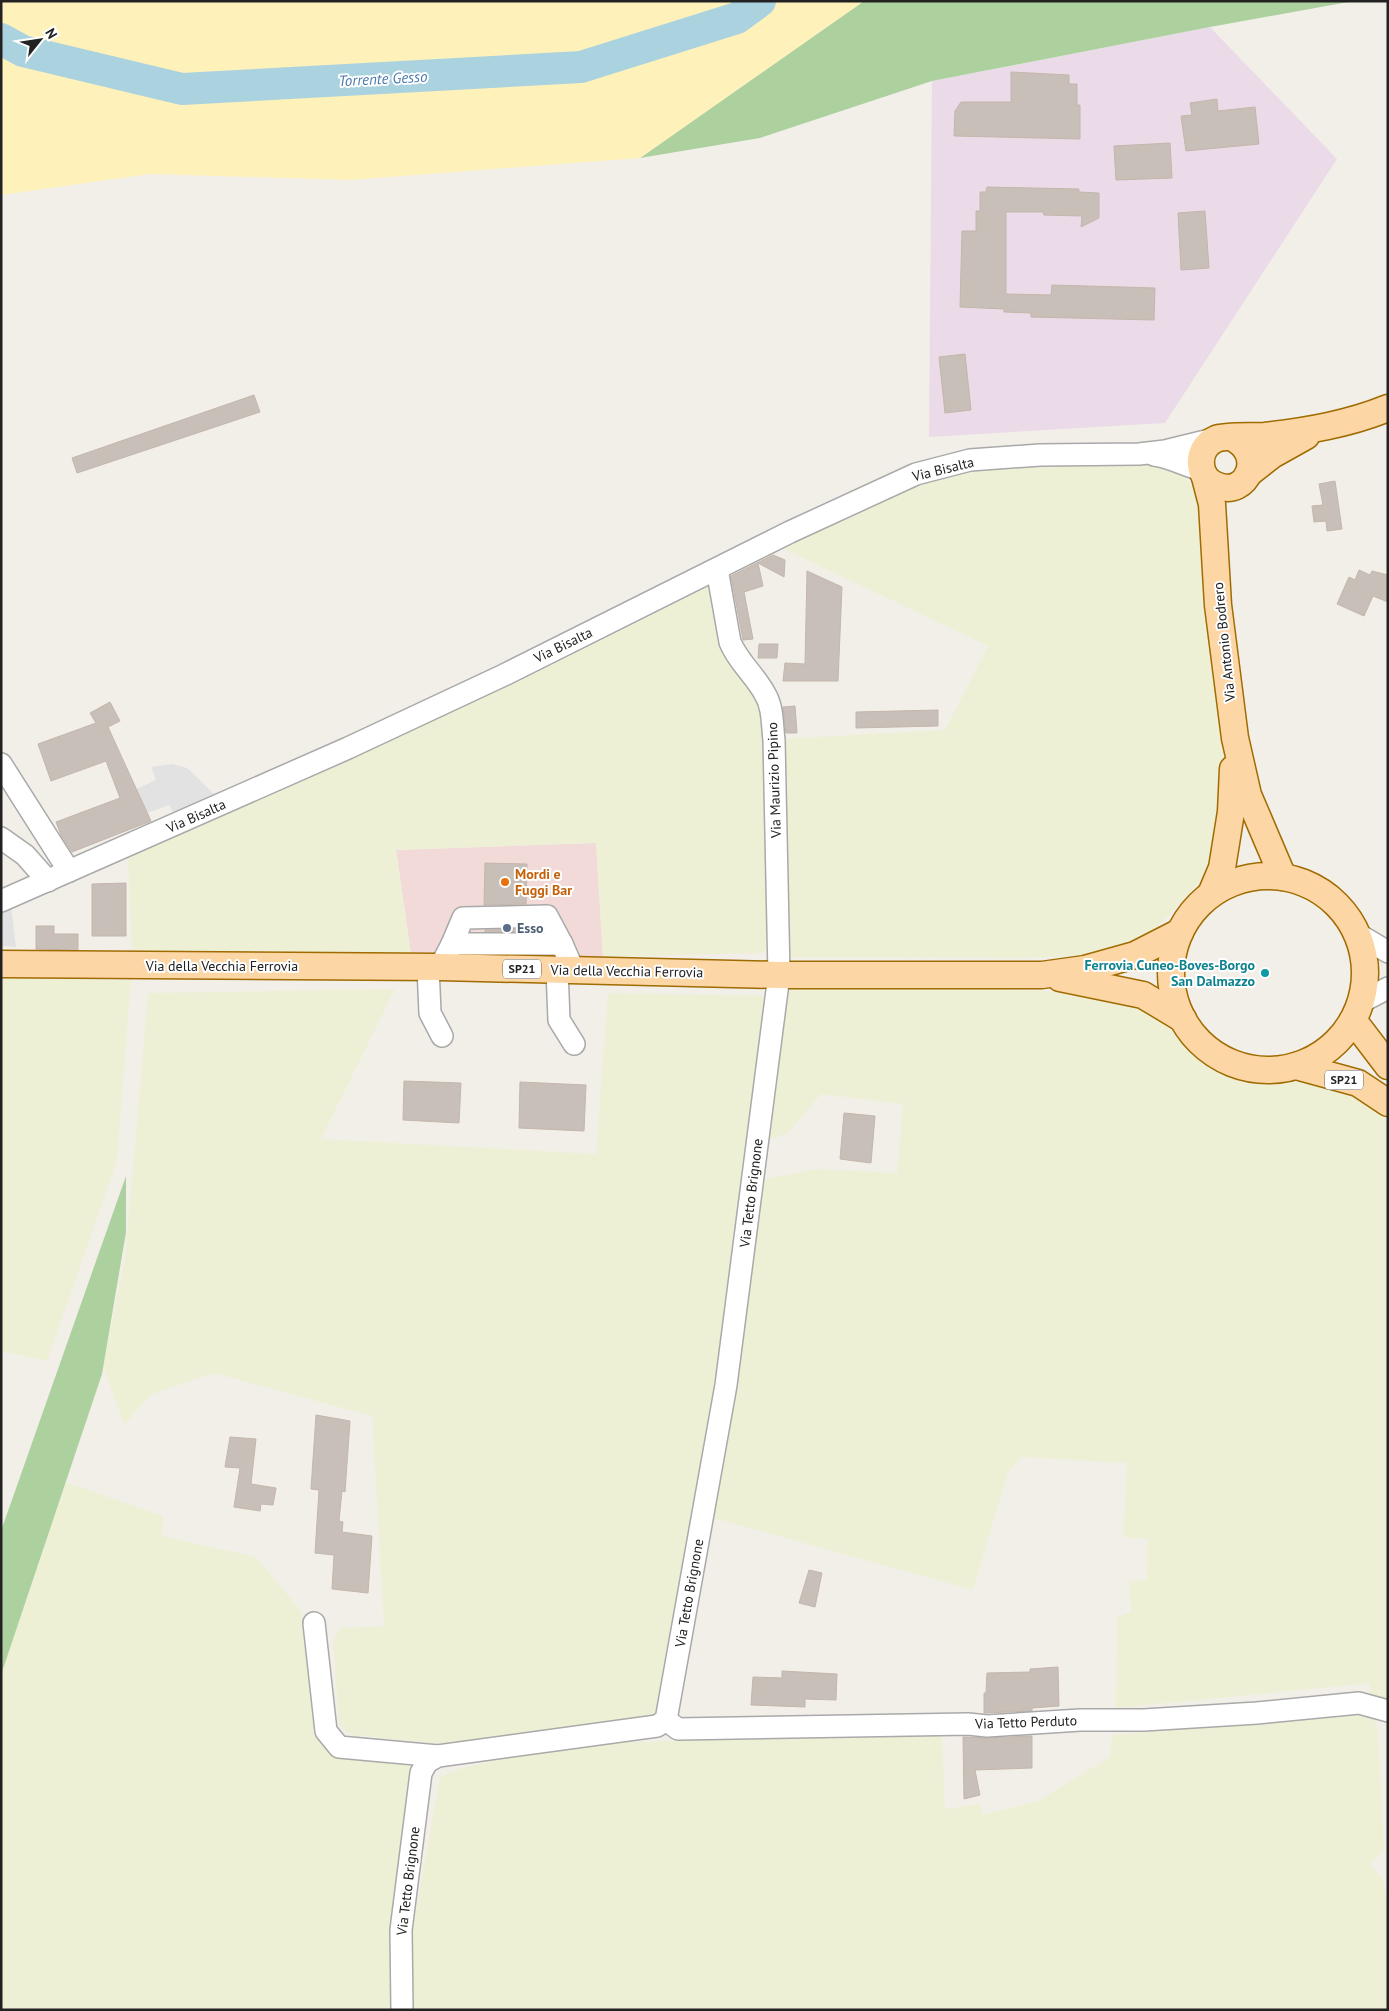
<svg xmlns="http://www.w3.org/2000/svg" width="1389" height="2011" font-family="'PT Sans',sans-serif">
	<rect width="100%" height="100%" fill="#f2efe9"/>
	<!-- commercial -->
	<polygon fill="#f2dad9" points="596,843 603,957 411,954 396,850"/>
	<!-- industrial -->
	<polygon fill="#ebdbe8" points="1210,27 1337,159 1165,423 929,437 932,81"/>
	<!-- farmland -->
	<g fill="#eef0d5">
		<polygon points="1157,462 1175,469 1190,483 1200,498 1203,544 1203,600 1224,758 1221,843 1204,878 1151,934 1123,947 1088,956 1019,958 792,957 784,951 779,739 945,730 988,646 782,548 867,505 925,481 962,471 1010,463"/>
		<polygon points="710,584 765,709 771,946 761,953 603,957 596,843 396,850 411,954 132,954 128,857 293,784 488,693"/>
		<polygon points="1,977 131,980 117,1161 47,1361 1,1351"/>
		<polygon points="982,984 1023,990 1092,993 1141,1006 1162,1019 1186,1048 1209,1067 1246,1084 1297,1078 1328,1082 1360,1098 1388,1121 1388,1700 1370,1699 1370,1683 1116,1708 1117,1617 1131,1612 1129,1581 1147,1580 1148,1539 1123,1537 1127,1463 1020,1457 1007,1475 973,1590 706,1516 765,1179 819,1169 897,1173 903,1104 821,1094 788,1133 769,1140 788,988"/>
		<polygon points="395,989 321,1139 596,1154 608,993 774,996 728,1343 660,1710 646,1724 442,1744 351,1735 339,1725 333,1640 340,1628 384,1626 372,1416 214,1373 150,1395 124,1425 103,1365 125,1259 148,993"/>
		<polygon points="65,1482 163,1516 162,1536 256,1557 299,1609 309,1630 319,1732 328,1751 417,1762 394,2010 1,2010 1,1675"/>
		<polygon points="1357,1715 1373,1718 1378,1730 1384,1851 1370,1864 1384,1881 1388,1917 1388,2010 411,2010 410,1945 440,1777 459,1769 556,1745 942,1731 945,1809 980,1804 983,1815 1038,1801 1110,1757 1112,1735"/>
	</g>
	<!-- forest -->
	<g fill="#add19e">
		<polygon points="864,1 1354,1 1210,27 932,81 760,138 640,158"/>
		<polygon points="126,1176 126,1232 102,1374 1,1675 1,1531"/>
	</g>
	<!-- sand -->
	<polygon fill="#fff1ba" points="1,1 864,1 640,158 350,180 150,174 1,195"/>
	<!-- parking -->
	<g fill="#e2e2e2">
		<polygon points="172,764 187,768 217,797 175,816 169,805 147,813 136,789 156,780 151,767"/>
		<polygon points="10,897 16,947 1,946 1,901"/>
	</g>
	<g fill="none" stroke-linecap="round" stroke-linejoin="round">
		<!-- river -->
		<polyline stroke="#aad3df" stroke-width="32" points="1,39 23,51 182,89 581,67 737,18 760,1"/>
	</g>
	<!-- building -->
	<g fill="#c7bfb8" stroke="#c4b6ab">
		<polygon points="1011,72 1069,75 1069,84 1077,84 1077,105 1080,105 1080,139 954,136 955,111 961,102 1011,102"/>
		<polygon points="1217,99 1218,111 1255,107 1259,144 1186,151 1181,116 1192,115 1190,103"/>
		<polygon points="1170,143 1172,178 1116,180 1114,146"/>
		<polygon points="987,187 1079,189 1079,192 1099,193 1099,218 1081,227 1082,216 1044,215 1043,212 1006,212 1006,294 1051,295 1052,285 1155,288 1154,320 1031,317 1031,313 1004,312 1004,309 960,307 962,231 976,231 976,211 980,211 980,192 986,192"/>
		<polygon points="1205,211 1209,268 1181,270 1178,213"/>
		<polygon points="965,354 971,410 945,413 939,357"/>
		<polygon points="254,395 260,412 77,473 72,458"/>
		<polygon points="1335,481 1342,529 1327,531 1326,521 1314,522 1312,506 1323,505 1319,484"/>
		<polygon points="773,555 785,560 784,577 758,563 763,586 744,592 753,639 743,640 731,576"/>
		<polygon points="1359,570 1370,575 1372,571 1388,575 1388,602 1373,596 1364,616 1337,604 1349,577 1355,580"/>
		<polygon points="807,571 842,587 838,681 783,681 785,663 805,664"/>
		<polygon points="759,644 778,644 777,658 758,658"/>
		<polygon points="110,702 120,721 108,727 151,821 72,852 61,835 56,822 120,798 106,761 51,781 38,744 96,723 90,713"/>
		<polygon points="795,706 797,733 786,733 783,707"/>
		<polygon points="938,710 938,726 856,728 856,712"/>
		<polygon points="485,863 527,864 526,904 484,905"/>
		<polygon points="126,883 126,936 92,936 92,884"/>
		<polygon points="36,926 54,926 54,934 78,934 78,950 36,949"/>
		<polygon points="528,929 528,932 485,932 485,930"/>
		<polygon points="404,1081 461,1083 459,1123 403,1120"/>
		<polygon points="520,1082 586,1085 584,1131 519,1128"/>
		<polygon points="844,1113 875,1116 871,1163 840,1159"/>
		<polygon points="316,1415 350,1421 345,1492 342,1491 339,1521 343,1522 342,1532 372,1536 368,1593 332,1589 334,1555 315,1553 319,1490 311,1489"/>
		<polygon points="230,1437 256,1439 251,1484 276,1488 273,1505 261,1504 260,1511 234,1507 240,1468 225,1467"/>
		<polygon points="809,1570 822,1573 815,1607 799,1603"/>
		<polygon points="1058,1667 1059,1706 1032,1708 1032,1711 984,1713 984,1693 986,1693 987,1673 1030,1672 1030,1669"/>
		<polygon points="782,1671 837,1674 836,1700 805,1699 805,1707 751,1705 753,1677 782,1678"/>
		<polygon points="1032,1736 1032,1768 975,1770 980,1795 964,1799 963,1737 988,1738"/>
	</g>
	<g fill="none" stroke-linecap="round" stroke-linejoin="round">
		<defs>
			<g id="minor">
				<path d="M1154 455C1171 457 1185 466 1202 470"/>
				<polyline points="1,764 69,871"/>
				<polyline points="1,838 25,855 48,881"/>
				<polyline points="1,901 348,748 504,675 790,532 916,474 970,460 1040,455 1139,454 1165,451 1218,438"/>
				<polyline points="1356,933 1388,952"/>
				<polyline points="452,944 463,918 547,916 562,944"/>
				<polyline points="428,967 430,1013 442,1036"/>
				<polyline points="440,967 452,944 562,944 573,969"/>
				<polyline points="557,970 559,1020 574,1044"/>
				<polyline points="1361,1002 1388,988"/>
				<polyline points="314,1623 326,1731 339,1747 438,1756"/>
				<polyline points="666,1720 678,1729 968,1724 987,1726 1080,1720 1144,1720 1257,1713 1359,1703 1388,1711"/>
				<path d="M402 2010 401 1930 421 1773 427 1762 438 1756 657 1726 666 1720 726 1385 779 975 774 740C772 724 773 707 765 694 755 675 738 662 730 642L717 569"/>
			</g>
			<g id="major">
				<path d="M1233 438C1266 455 1247 497 1218 486 1196 479 1195 448 1216 439 1226 435 1252 437 1265 436 1307 431 1349 424 1388 408"/>
				<polyline points="1249,473 1272,455 1306,436"/>
				<polyline points="1205,477 1212,504 1218,605 1235,738 1248,795 1283,877"/>
				<circle cx="1268" cy="973" r="97"/>
				<polyline points="1211,894 1222,868 1231,812 1233,769"/>
				<polyline points="1,964 440,967 779,975 1042,975 1085,969 1135,955 1180,932"/>
				<polyline points="1060,978 1143,995 1183,1019"/>
				<polyline points="1353,1020 1388,1066"/>
				<polyline points="1296,1066 1358,1083 1388,1103"/>
			</g>
		</defs>
		<!-- minor casing -->
		<use href="#minor" stroke="#a9a9a9" stroke-width="24"/>
		<!-- major casing -->
		<use href="#major" stroke="#a06b00" stroke-width="29"/>
		<!-- minor -->
		<use href="#minor" stroke="#fff" stroke-width="21"/>
		<!-- major -->
		<use href="#major" stroke="#fcd6a4" stroke-width="26"/>
	</g>
	<!-- markers -->
	<circle fill="#e8710a" stroke="#fff" stroke-width="2" cx="505" cy="882" r="5"/>
	<circle fill="#5c6f8a" stroke="#fff" stroke-width="2" cx="507" cy="928" r="5"/>
	<circle fill="#0f9aa8" stroke="#fff" stroke-width="2" cx="1265" cy="973" r="5"/>
	<g text-anchor="middle" stroke-width="4" stroke-linejoin="round" paint-order="stroke">
		<!-- shield labels -->
		<g fill="#fff" stroke="#646464" stroke-width="1">
			<rect x="503" y="959.5" width="38" height="19" rx="4"/>
			<rect x="1325" y="1070.5" width="38" height="19" rx="4"/>
		</g>
		<g font-size="12" font-weight="bold" fill="#222">
			<text x="522" y="973">SP21</text>
			<text x="1344" y="1084">SP21</text>
		</g>
		<!-- street labels -->
		<g font-size="14" fill="#222" stroke="#fff">
			<text transform="translate(943 469) rotate(-14)" y="5">Via Bisalta</text>
			<text transform="translate(1224 642) rotate(-96)" y="5">Via Antonio Bodrero</text>
			<text transform="translate(563 645) rotate(-26)" y="5">Via Bisalta</text>
			<text transform="translate(774 780) rotate(-92)" y="5">Via Maurizio Pipino</text>
			<text transform="translate(196 816) rotate(-24)" y="5">Via Bisalta</text>
			<text x="222" y="971">Via della Vecchia Ferrovia</text>
			<text transform="translate(627 971) rotate(1)" y="5">Via della Vecchia Ferrovia</text>
			<text transform="translate(751 1193) rotate(-83)" y="5">Via Tetto Brignone</text>
			<text transform="translate(689 1593) rotate(-80)" y="5">Via Tetto Brignone</text>
			<text transform="translate(1026 1722) rotate(-2)" y="5">Via Tetto Perduto</text>
			<text transform="translate(408 1881) rotate(-83)" y="5">Via Tetto Brignone</text>
		</g>
		<!-- food labels -->
		<g font-size="14" font-weight="bold" fill="#c56008" stroke="#fff" text-anchor="start">
			<text x="515" y="879">Mordi e<tspan x="515" dy="16">Fuggi Bar</tspan></text>
		</g>
		<!-- service labels -->
		<g font-size="14" font-weight="bold" fill="#4e5e75" stroke="#fff" text-anchor="start">
			<text x="517" y="933">Esso</text>
		</g>
		<!-- culture labels -->
		<g font-size="14" font-weight="bold" fill="#0d838f" stroke="#fff" text-anchor="end">
			<text x="1255" y="970">Ferrovia Cuneo-Boves-Borgo<tspan x="1255" dy="16">San Dalmazzo</tspan></text>
		</g>
		<!-- water labels -->
		<g font-size="15" font-style="italic" fill="#4a7aab" stroke="#fff">
			<text transform="translate(383 79) rotate(-3)" y="5">Torrente Gesso</text>
		</g>
	</g>
	<!-- border -->
	<rect width="1389" height="2011" fill="none" stroke="#222222" stroke-width="5"/>
	<!-- north arrow -->
	<g transform="translate(40 40) rotate(60)" stroke="#ffffff" stroke-width="4" paint-order="stroke">
	<path d="M0-4L9 19L0 12L-9 19Z" fill="#222222"/>
	<text y="-8" font-size="14" font-weight="bold" text-anchor="middle" fill="#222222">N</text>
	</g>
</svg>
